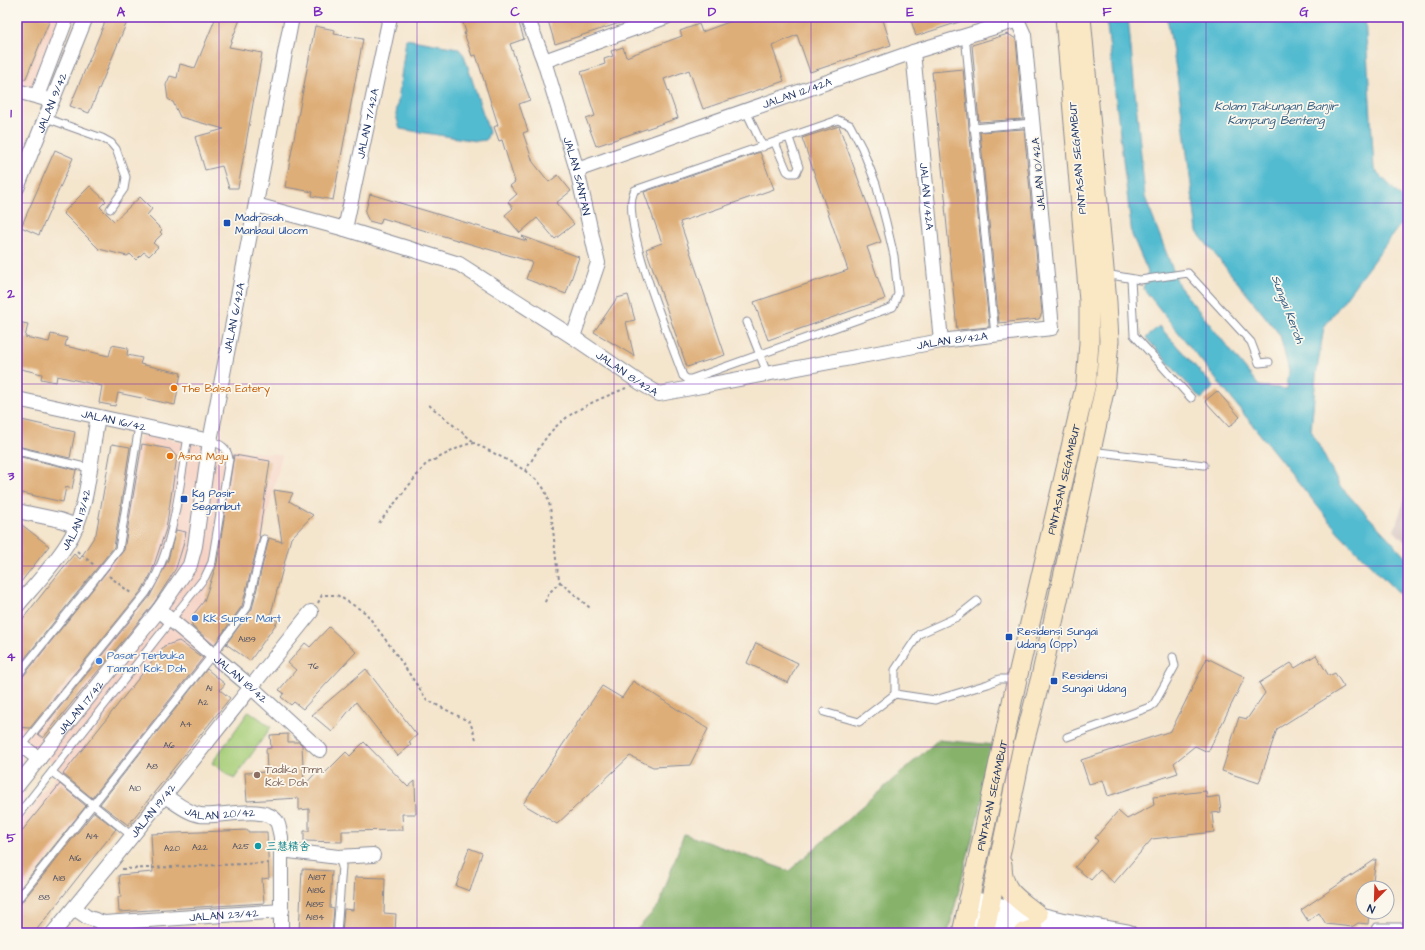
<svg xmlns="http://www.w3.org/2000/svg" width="1425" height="950" font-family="'Architects Daughter','LXGW WenKai TC',sans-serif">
	<rect width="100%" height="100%" fill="#fbf7ec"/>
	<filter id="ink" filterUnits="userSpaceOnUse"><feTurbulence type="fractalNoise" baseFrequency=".025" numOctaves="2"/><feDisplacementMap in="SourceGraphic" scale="8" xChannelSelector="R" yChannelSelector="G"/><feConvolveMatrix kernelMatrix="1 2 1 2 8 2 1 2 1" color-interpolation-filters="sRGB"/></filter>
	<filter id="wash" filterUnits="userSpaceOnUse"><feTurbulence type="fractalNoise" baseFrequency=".012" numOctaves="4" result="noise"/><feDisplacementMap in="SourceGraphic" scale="16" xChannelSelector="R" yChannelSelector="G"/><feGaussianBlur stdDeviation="0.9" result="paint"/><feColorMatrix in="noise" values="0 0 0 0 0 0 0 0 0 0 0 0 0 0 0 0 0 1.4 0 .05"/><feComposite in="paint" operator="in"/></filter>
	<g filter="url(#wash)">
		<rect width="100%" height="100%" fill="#f4e5cd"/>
		<!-- built -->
		<g fill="#f6d2c4">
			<polygon points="17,17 59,17 32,90 17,86"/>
			<polygon points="140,434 229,450 282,455 244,613 17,896 17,826 61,770 17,736 17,678 119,550"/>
		</g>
		<!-- industrial -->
		<polygon fill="#d1bfbe" points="1408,489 1408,545 1394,531"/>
		<!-- green -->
		<polygon fill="#a8cf7a" stroke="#627f6c" points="249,711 271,727 234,779 212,763"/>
		<!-- forest -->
		<polygon fill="#86b26a" stroke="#507064" points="938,740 996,745 948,933 634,933 659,905 684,834 789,871"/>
		<!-- water -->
		<g fill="#53bbd0" stroke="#377597">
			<polygon points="1106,17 1128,17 1145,197 1179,286 1259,386 1287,389 1289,371 1280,335 1197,232 1177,75 1167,17 1365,17 1374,169 1408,204 1408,214 1324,327 1316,376 1311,430 1339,485 1408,559 1408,603 1339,533 1143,288 1148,272 1132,235"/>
			<polygon points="406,39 458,48 464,55 489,132 486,140 477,141 400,129 396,115"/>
			<polygon points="1159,326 1214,387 1201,399 1146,338"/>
		</g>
		<g id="blocks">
			<!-- building -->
			<g fill="#deae78">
				<polygon points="17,17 51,17 26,78 17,83"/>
				<polygon points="107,17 129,17 89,113 70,106"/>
				<polygon points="216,17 241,17 229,47 262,53 238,188 229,188 222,166 205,170 195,137 224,129 180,117 173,102 168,99 166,85 170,76 177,78 180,64 195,68"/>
				<polygon points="461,17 517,17 524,39 510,44 530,100 519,104 528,131 523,133 533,162 549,182 558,175 571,191 556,203 574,224 555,239 537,218 520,233 505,215 513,208 508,202 517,194 510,186 515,182 502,140 499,141 494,127 498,125 476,55 472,56 464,33 466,32"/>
				<polygon points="547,17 632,17 632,19 555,44"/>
				<polygon points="733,17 882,17 891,45 810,72 797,35 772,46 784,81 703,109 689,70 664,79 678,118 596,146 586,119 595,116 581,72 605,64 604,59 613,56 611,51 623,47 626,57 682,36 680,31 699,24 702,32 734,20"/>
				<polygon points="910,17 968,17 968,19 916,36"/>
				<polygon points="315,26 335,30 334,34 363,39 333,200 312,196 313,192 285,187"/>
				<polygon points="1008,34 1016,39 1023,119 979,122 972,45"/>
				<polygon points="963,69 989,324 989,327 957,330 945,206 946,206 932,72"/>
				<polygon points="839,126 881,242 867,247 885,299 768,340 754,302 848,270 802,138"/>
				<polygon points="1024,129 1042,313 1039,319 999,323 980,132"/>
				<polygon points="55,150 73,158 39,235 21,227"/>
				<polygon points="760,152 774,189 680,222 725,355 687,367 646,249 662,243 644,192"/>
				<polygon points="90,186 106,201 100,207 114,221 140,197 152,209 147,215 162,230 160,232 162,234 153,243 158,247 149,256 144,252 136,260 130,254 127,256 99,249 63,213"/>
				<polygon points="370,194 527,241 522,236 579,257 566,294 526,279 532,262 382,218 380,224 369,221 365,213"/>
				<polygon points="628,295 635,320 626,322 634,356 594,332 617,298"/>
				<polygon points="17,322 28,324 25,337 49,342 51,334 67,338 65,346 109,356 112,345 128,348 127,355 142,358 140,364 181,373 175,405 118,393 115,406 99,403 102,386 57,376 56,382 41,379 42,374 17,368"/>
				<polygon points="1217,391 1240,417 1229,427 1205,401"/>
				<polygon points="17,419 75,432 70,458 17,446"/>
				<polygon points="112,444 130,447 114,547 17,668 17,626 74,554 80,559 96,534"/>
				<polygon points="142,444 170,449 177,457 166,529 151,574 142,590 30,728 17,727 17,681 21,679 124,550"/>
				<polygon points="234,455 270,461 259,536 260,536 242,606 214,645 192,626 192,616 204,601 217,563"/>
				<polygon points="17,456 76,470 72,489 66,487 63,502 17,492"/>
				<polygon points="274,490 293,493 289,501 313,515 291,538 270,617 278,621 250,661 226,644 252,609 269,538 282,542"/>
				<polygon points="17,521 49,546 17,587"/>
				<polygon points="176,530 186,532 183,546 176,568 170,578 154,603 43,738 38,734 150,596 168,560"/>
				<polygon points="329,627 356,652 303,709 294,702 291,705 281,697 284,693 279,690 296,670 288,663 305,643 310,647"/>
				<polygon points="179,641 203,658 92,798 63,774 164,646"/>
				<polygon points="756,643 798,663 788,683 747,663"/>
				<polygon points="1316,655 1329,676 1335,673 1344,687 1277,729 1259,783 1222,771 1239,717 1247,719 1265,693 1259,683 1291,663 1295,668"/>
				<polygon points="1207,658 1245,677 1208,752 1195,746 1174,763 1178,773 1108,796 1103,780 1089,784 1081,760 1171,731"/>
				<polygon points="207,669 225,684 220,690 230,698 128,825 100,804"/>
				<polygon points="366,669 417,735 409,742 411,745 398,756 356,702 332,732 312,715"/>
				<polygon points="633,681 708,729 690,765 653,767 630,756 557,824 523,804 602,686 622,698"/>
				<polygon points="288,734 288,742 299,742 302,745 304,786 318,770 323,775 346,752 350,756 364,742 408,787 415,781 416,814 402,814 403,830 342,831 342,842 304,841 304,831 309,831 309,809 299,810 299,798 247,801 245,773 267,772 266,749 271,748 270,735"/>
				<polygon points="60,784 86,806 17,892 17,837"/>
				<polygon points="1206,791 1207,798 1219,796 1221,812 1212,813 1214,832 1152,839 1114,883 1100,870 1091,880 1075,867 1098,841 1095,838 1118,811 1127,819 1154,805 1153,797"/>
				<polygon points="94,812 116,829 34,933 17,933 17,905 21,903"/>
				<polygon points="248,830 248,832 267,832 269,878 262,879 264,903 119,912 118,897 121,897 119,875 153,872 151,834"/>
				<polygon points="469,848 482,853 470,891 456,886"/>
				<polygon points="1376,859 1372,888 1363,888 1363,912 1369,912 1368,924 1358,923 1352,927 1326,924 1319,913 1308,921 1301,910"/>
				<polygon points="302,869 332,871 330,908 334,909 332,933 299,933"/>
				<polygon points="355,877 385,878 384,913 396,914 395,933 342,933 344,909 353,910"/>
			</g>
		</g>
	</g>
	<g filter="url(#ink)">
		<use href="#blocks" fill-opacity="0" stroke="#888a96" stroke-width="1"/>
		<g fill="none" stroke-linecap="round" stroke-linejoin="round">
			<defs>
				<g id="service">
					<polyline points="965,35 995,335"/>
					<polyline points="746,111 763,147"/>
					<polyline points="46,118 102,138 111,143 116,149 126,177 124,189 110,209"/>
					<path d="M838 120 850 125 862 148 876 184 886 222 894 256 898 294 893 307 691 379H687L683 376C672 344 617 215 635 190Z"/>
					<polyline points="973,128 1033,123"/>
					<polyline points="775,143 787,171 790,173 796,173 799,167 789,138"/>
					<polyline points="1105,274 1140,280 1188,273 1251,342 1259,363 1269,362"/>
					<polyline points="1131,279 1134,335 1191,398"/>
					<polyline points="747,322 767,373"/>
					<polyline points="17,451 89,468"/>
					<polyline points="1091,451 1204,465"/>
					<polyline points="17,676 119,549 139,426"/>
					<polyline points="895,694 895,670 919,634 957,617 977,601"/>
					<polyline points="824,712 859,722 895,694 935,700 988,684 999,679 1016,679"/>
					<polyline points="1067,737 1150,707 1154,704 1175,666 1173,657"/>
					<path d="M22 746 146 593C174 552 179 486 188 437"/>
					<polyline points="52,772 132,836"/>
					<path d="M17 816 205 577 212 562 229 459C227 447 221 444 210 441"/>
					<polyline points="17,900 213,654 247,608 264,539"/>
					<polyline points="337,933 342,866 338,857"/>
					<polyline points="1374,933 1377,927 1408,927"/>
				</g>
				<g id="minor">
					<path id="s1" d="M527 17 544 61 577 170 598 263 573 337"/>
					<path id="s2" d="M913 52 941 341"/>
					<polyline points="544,61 666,17"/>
					<polyline points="17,91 46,99"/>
					<polyline points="37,96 67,17"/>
					<path id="s3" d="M577 170 913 52 1018 20"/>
					<path id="s4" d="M17 188 86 17"/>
					<path id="s5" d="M256 205 345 229 459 264 573 337 639 382 659 394 941 341 1052 328 1024 35 1016 17"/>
					<path id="s6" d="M345 229 390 17"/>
					<path id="s7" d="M17 399 210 441"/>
					<polyline points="17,511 60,520 77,526"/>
					<path id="s8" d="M17 606C34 586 53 566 67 544 89 512 90 456 98 417"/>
					<path id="s9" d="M159 610 251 687 320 750"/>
					<polyline points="17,742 39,759"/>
					<path id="s10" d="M17 786 159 610 190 565 195 546 210 441 292 17"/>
					<path id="s11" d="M165 796C176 803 188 813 200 815 219 818 265 803 277 822 279 826 280 833 281 837V933"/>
					<polyline points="281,850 338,857 373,855"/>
					<path id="s12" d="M74 908 87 917 104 923 282 911"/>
					<path id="s13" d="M53 933C141 827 225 719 311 612"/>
				</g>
				<g id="tertiary">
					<polyline points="968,899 1061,921 1128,933"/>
					<polyline points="965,916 1048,933"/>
				</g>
				<g id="secondary">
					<path d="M1002 864C1002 893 1018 898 1038 915"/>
					<path id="s14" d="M962 933 1017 679 1086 383 1089 343V301L1065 17"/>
					<polyline points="984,933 1022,750 1041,677 1105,387 1109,341 1107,302 1081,17"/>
					<polyline points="1023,933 1033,929"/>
				</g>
			</defs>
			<!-- service casing -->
			<use href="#service" stroke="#888a96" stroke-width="9"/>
			<!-- minor casing -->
			<use href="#minor" stroke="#888a96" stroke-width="16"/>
			<!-- tertiary casing -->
			<use href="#tertiary" stroke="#888a96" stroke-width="19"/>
			<!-- secondary casing -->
			<use href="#secondary" stroke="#888a96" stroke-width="21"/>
			<!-- path -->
			<g stroke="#888a96" stroke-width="2" stroke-dasharray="3 3" stroke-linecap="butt">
				<polyline points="429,405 475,443"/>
				<path d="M525 471C533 459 540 445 549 434 569 410 598 400 626 388"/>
				<path d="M379 523 426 464 464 445 475 443C497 456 525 466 542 486 555 502 553 559 560 582L549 593 544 604"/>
				<polyline points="77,551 94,565"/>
				<polyline points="109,576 132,594"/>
				<polyline points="560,582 590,608"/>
				<polyline points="318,603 322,595 337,595 366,613 396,654 427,700 470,722 476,739"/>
				<polyline points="122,869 269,863"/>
			</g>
			<!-- service -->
			<use href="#service" stroke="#fff" stroke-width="7"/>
			<!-- minor -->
			<use href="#minor" stroke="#fff" stroke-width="14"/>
			<!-- tertiary -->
			<use href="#tertiary" stroke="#fff" stroke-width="17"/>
			<!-- secondary -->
			<use href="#secondary" stroke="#fae7c3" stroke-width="19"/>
		</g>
	</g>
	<!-- grid -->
	<path fill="none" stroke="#7b2cbf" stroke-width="1" stroke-opacity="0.55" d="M219 17V933M417 17V933M614 17V933M811 17V933M1008 17V933M1206 17V933M17 203H1408M17 384H1408M17 566H1408M17 747H1408"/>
	<!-- markers -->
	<g fill="#1a4fb4" stroke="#fbf7ec" stroke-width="1.5">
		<rect x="223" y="219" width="8" height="8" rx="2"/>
		<rect x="180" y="495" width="8" height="8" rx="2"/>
		<rect x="1005" y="633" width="8" height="8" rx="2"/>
		<rect x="1050" y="677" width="8" height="8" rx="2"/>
	</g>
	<g fill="#e8710a" stroke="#fbf7ec" stroke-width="1.5">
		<circle cx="174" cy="388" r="4"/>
		<circle cx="170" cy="456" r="4"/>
	</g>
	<g fill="#3f7fe0" stroke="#fbf7ec" stroke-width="1.5">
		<circle cx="195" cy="618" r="4"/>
		<circle cx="99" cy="661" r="4"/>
	</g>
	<circle fill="#8d6e63" stroke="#fbf7ec" stroke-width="1.5" cx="257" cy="775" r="4"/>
	<circle fill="#0f9aa8" stroke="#fbf7ec" stroke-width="1.5" cx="258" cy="846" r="4"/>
	<g text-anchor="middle" stroke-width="3.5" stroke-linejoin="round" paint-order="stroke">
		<!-- number labels -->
		<g font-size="9" fill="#4c4f64">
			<text x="247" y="642">A189</text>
			<text x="313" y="669">76</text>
			<text x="209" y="691">A1</text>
			<text x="203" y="705">A2</text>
			<text x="186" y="727">A4</text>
			<text x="169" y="748">A6</text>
			<text x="152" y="769">A8</text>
			<text x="135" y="791">A10</text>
			<text x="92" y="839">A14</text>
			<text x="241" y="849">A25</text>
			<text x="200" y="850">A22</text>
			<text x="172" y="851">A20</text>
			<text x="75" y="861">A16</text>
			<text x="317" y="880">A187</text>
			<text x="59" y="881">A18</text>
			<text x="316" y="893">A186</text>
			<text x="44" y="900">88</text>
			<text x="315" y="907">A185</text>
			<text x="315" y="920">A184</text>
		</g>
		<!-- street labels -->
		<g font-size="11" fill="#1b2f5e" stroke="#fbf7ec">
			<text dy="4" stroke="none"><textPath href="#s3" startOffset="233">JALAN 12/42A</textPath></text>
			<text dy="4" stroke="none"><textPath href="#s4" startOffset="92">JALAN 9/42</textPath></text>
			<text dy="4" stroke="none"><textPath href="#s6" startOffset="108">JALAN 7/42A</textPath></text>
			<text transform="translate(1077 158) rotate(-95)" y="4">PINTASAN SEGAMBUT</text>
			<text transform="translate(1038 174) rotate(-95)" y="4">JALAN 10/42A</text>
			<text dy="4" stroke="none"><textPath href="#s1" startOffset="167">JALAN SANTAN</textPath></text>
			<text dy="4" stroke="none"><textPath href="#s2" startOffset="145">JALAN 11/42A</textPath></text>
			<text dy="4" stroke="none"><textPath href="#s10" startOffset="532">JALAN 6/42A</textPath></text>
			<text dy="4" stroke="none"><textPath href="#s5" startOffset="748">JALAN 8/42A</textPath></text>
			<text dy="4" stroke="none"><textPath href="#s5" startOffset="412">JALAN 8/42A</textPath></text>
			<text dy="4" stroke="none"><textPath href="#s7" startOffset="99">JALAN 16/42</textPath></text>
			<text dy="4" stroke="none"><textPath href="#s14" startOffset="465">PINTASAN SEGAMBUT</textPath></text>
			<text dy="4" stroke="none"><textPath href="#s8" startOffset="106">JALAN 13/42</textPath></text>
			<text dy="4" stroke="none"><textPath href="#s9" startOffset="107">JALAN 18/42</textPath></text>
			<text dy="4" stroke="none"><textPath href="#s10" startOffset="101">JALAN 17/42</textPath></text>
			<text dy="4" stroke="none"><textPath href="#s14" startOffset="141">PINTASAN SEGAMBUT</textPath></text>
			<text dy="4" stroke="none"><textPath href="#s11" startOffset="60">JALAN 20/42</textPath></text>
			<text dy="4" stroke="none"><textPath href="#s13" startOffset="158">JALAN 19/42</textPath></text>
			<text dy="4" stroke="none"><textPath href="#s12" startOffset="154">JALAN 23/42</textPath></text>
		</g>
		<!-- transit labels -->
		<g font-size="11" fill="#164399" stroke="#fbf7ec" text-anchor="start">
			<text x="235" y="221">Madrasah<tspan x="235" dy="13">Manbaul Uloom</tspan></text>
			<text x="192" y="497">Kg Pasir<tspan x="192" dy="13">Segambut</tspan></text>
			<text x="1017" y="635">Residensi Sungai<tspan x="1017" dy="13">Udang (Opp)</tspan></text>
			<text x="1062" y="679">Residensi<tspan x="1062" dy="13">Sungai Udang</tspan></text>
		</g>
		<!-- food labels -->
		<g font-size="11" fill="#c56008" stroke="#fbf7ec" text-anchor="start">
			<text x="182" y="392">The Balsa Eatery</text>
			<text x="178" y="460">Asna Maju</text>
		</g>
		<!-- shop labels -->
		<g font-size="11" fill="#366cbe" stroke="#fbf7ec" text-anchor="start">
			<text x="203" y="622">KK Super Mart</text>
			<text x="107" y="659">Pasar Terbuka<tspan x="107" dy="13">Taman Kok Doh</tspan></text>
		</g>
		<!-- education labels -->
		<g font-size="11" fill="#785e54" stroke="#fbf7ec" text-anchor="start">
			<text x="265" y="773">Tadika Tmn.<tspan x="265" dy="13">Kok Doh</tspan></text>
		</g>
		<!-- culture labels -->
		<g font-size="11" fill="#0d838f" stroke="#fbf7ec" text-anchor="start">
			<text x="266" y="850">三慧精舍</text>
		</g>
		<!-- water labels -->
		<g font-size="12" font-style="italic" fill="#2c5980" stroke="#fbf7ec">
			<text x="1276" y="110">Kolam Takungan Banjir<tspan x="1276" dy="14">Kampung Benteng</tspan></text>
			<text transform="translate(1288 309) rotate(69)" y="4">Sungai Keroh</text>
		</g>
	</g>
	<!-- margin -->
	<rect width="1425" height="950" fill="none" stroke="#fbf7ec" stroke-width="44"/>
	<!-- north arrow -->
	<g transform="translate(1375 900) rotate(203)"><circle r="19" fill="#fbf7ec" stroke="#a1a7b3"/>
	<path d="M0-3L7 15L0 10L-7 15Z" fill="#c8321e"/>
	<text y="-6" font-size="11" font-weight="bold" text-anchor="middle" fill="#1b2f5e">N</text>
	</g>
	<rect x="22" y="22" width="1381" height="906" fill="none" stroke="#7b2cbf" stroke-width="1.5"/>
	<g font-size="13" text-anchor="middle" font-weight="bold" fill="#7b2cbf">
		<text x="121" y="16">A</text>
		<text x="318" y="16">B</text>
		<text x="515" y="16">C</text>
		<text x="712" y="16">D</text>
		<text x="910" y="16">E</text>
		<text x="1107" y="16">F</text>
		<text x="1304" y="16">G</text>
		<text x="11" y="117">1</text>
		<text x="11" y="298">2</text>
		<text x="11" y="480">3</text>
		<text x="11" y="661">4</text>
		<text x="11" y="842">5</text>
	</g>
</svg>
